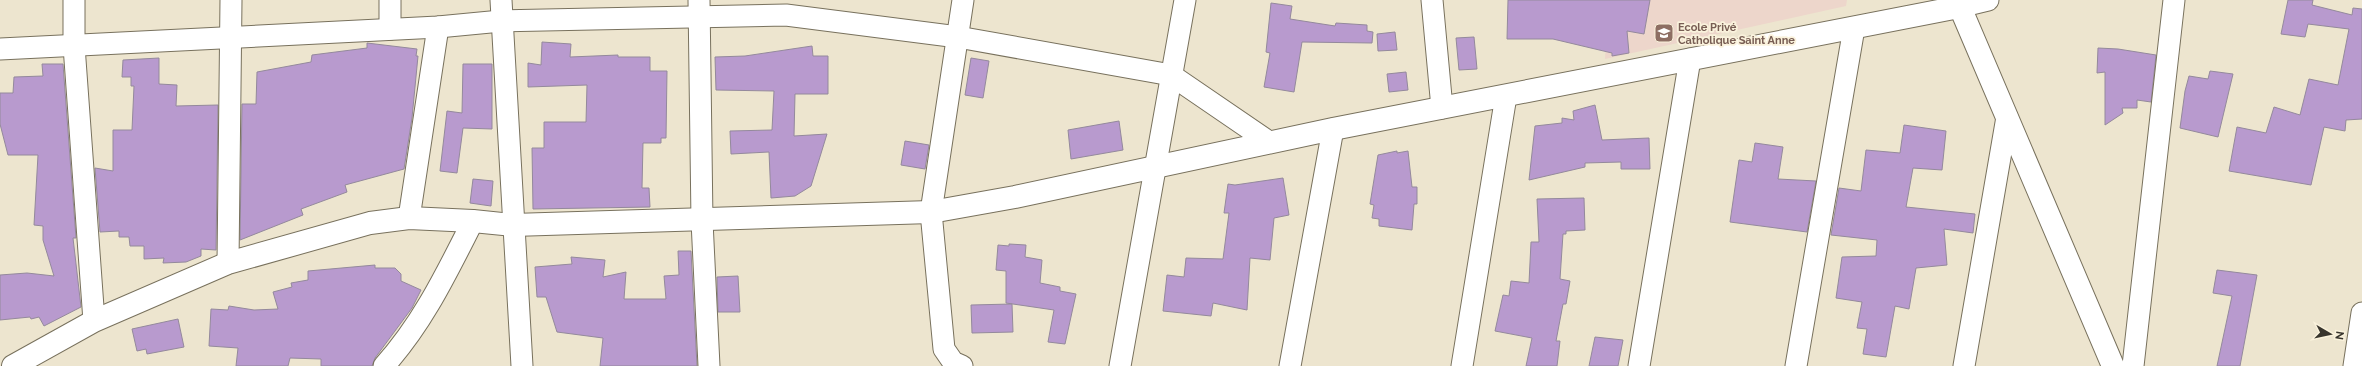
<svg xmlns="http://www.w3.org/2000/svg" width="2362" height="366" font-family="Raleway,sans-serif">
	<rect width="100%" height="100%" fill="#ede5cf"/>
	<!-- education -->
	<polygon fill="#edd6cb" points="1590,0 1847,0 1846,6 1605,59 1608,8"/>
	<!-- building -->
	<g fill="#b89ace" stroke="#94899c">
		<polygon points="1508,0 1650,0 1644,34 1627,31 1629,53 1612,56 1612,53 1553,39 1507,39"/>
		<polygon points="2288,0 2313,0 2312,5 2352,15 2353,8 2362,9 2362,119 2346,120 2345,131 2324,127 2311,185 2229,171 2237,127 2266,133 2274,107 2300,115 2309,79 2338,85 2349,29 2308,24 2305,37 2281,34"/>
		<polygon points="1271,3 1292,6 1290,19 1335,26 1336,23 1367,25 1367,31 1373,32 1372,43 1302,42 1294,92 1264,87 1270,53 1266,52"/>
		<polygon points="1395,32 1397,50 1378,51 1377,34"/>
		<polygon points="1474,37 1477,69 1459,70 1456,38"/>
		<polygon points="542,42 571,44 570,57 618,55 618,57 650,57 650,71 667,71 666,138 661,138 661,143 643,143 642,188 649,188 650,207 533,209 532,148 544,148 544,122 586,122 587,85 528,87 528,63 541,65"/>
		<polygon points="367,43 417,49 416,56 418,56 412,118 404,169 345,185 347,192 301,209 303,215 240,240 242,104 256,104 257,72 311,62 312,55 367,48"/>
		<polygon points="812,46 813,56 828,56 828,94 795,94 794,136 827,134 811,186 795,196 771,198 769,152 731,154 730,131 772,130 774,91 716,90 715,57 745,56"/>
		<polygon points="2098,48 2118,49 2156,55 2151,102 2137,100 2137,108 2122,108 2123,113 2105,125 2105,72 2097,73"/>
		<polygon points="159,58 159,84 177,85 176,106 218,105 216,250 201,249 201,256 186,262 163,263 164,258 144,259 144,246 130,246 129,237 119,237 119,231 100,232 95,168 113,171 113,130 132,130 134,86 131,86 131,77 122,77 123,60"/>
		<polygon points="971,58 989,61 983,98 965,95"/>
		<polygon points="42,64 63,64 76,238 73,238 81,307 44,326 39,317 31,319 30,317 0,320 0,275 27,273 54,276 43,240 43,226 34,225 38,155 8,155 0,124 0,93 13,93 14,77 43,76"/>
		<polygon points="463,64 492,64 492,129 463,128 457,173 440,171 447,111 462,113"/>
		<polygon points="2210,71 2233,74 2218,137 2180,128 2185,91 2189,76 2208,79"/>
		<polygon points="1406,72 1408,90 1389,92 1387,74"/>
		<polygon points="1595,105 1602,140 1649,138 1650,169 1621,169 1621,162 1585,163 1585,167 1529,180 1535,126 1562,123 1562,118 1574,120 1573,111"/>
		<polygon points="1119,121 1123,150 1071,159 1068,130"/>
		<polygon points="1904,125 1946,131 1942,170 1913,168 1906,207 1975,214 1973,233 1944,229 1947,265 1916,268 1909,309 1895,306 1886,357 1863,354 1867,329 1857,328 1862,302 1836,298 1842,257 1876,256 1877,240 1831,235 1839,188 1861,191 1866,150 1900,153"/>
		<polygon points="905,141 929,145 925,169 901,165"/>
		<polygon points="1755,143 1783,147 1778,179 1816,181 1807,232 1730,222 1739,160 1752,162"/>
		<polygon points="1397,151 1397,153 1408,151 1412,187 1417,187 1417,204 1414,204 1412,230 1379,226 1379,219 1372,218 1374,205 1370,204 1378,155"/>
		<polygon points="1283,178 1289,215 1274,218 1270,260 1250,258 1247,310 1213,303 1211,316 1163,311 1167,275 1184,277 1186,258 1223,259 1229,213 1224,213 1228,184 1235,185"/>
		<polygon points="473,179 493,181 491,206 470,203"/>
		<polygon points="1584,198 1585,230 1566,231 1566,234 1563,234 1560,279 1570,281 1566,304 1563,304 1556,341 1560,341 1557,366 1526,366 1532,338 1495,331 1503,295 1509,296 1511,281 1529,283 1531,242 1539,242 1537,199"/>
		<polygon points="1009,244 1026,245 1025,257 1042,260 1040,283 1060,287 1060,291 1076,294 1065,344 1048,342 1054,310 1006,303 1006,271 996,270 998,245 1009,246"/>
		<polygon points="678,251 691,251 697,366 600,366 603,338 557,332 546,297 537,297 535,267 572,264 571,257 605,260 603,277 626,272 624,299 666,299 664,276 679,275"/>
		<polygon points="375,265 375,268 395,268 401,274 401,281 421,290 412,308 375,358 372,366 321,366 321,359 290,358 288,366 236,366 238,348 209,346 211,309 228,310 229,306 254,310 278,309 273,292 292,287 291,283 308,280 308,271"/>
		<polygon points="2217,270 2257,275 2240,366 2217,366 2232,296 2213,293"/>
		<polygon points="738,276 740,312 718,312 717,277"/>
		<polygon points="1012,304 1013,332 972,333 971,305"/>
		<polygon points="178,319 184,347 147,354 146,349 137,351 132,329"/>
		<polygon points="1595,337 1623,340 1618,366 1589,366"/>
	</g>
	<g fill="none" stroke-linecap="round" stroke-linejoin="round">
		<defs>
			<g id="minor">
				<polyline points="74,0 74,46 94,321"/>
				<polyline points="390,0 390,29"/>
				<polyline points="501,0 522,366"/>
				<polyline points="699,0 702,221 709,366"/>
				<polyline points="1432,0 1442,108"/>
				<polyline points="1959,7 1988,0"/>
				<polyline points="0,49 438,27 501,21 786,15 958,37 1171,75 1269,142"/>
				<polyline points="409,218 438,27"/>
				<polyline points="228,263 231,0"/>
				<path d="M384 366C423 323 447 272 473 221"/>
				<polyline points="962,366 953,362 944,349 931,212 963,0"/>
				<polyline points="1120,366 1185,0"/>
				<polyline points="1290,366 1333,129"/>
				<polyline points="1462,366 1506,96"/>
				<polyline points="1639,366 1690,59"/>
				<polyline points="1796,366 1854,28"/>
				<polyline points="1964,366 2007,117"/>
				<polyline points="2133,366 2174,0"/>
				<polyline points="2354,366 2362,313"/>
			</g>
			<g id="tertiary">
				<polyline points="1957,0 2113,366"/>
				<polyline points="13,366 94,321 228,263 370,223 409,218 473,221 513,225 931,212 1015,197 1333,129 1959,7"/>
			</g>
		</defs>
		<!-- minor casing -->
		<use href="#minor" stroke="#78715d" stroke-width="23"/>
		<!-- tertiary casing -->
		<use href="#tertiary" stroke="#78715d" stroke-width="24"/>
		<!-- minor -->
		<use href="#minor" stroke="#fff" stroke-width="21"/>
		<!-- tertiary -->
		<use href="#tertiary" stroke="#fff" stroke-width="22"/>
	</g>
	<!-- icons -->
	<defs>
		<symbol id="school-square" viewBox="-11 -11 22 22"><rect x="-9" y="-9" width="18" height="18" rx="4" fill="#8d6e63" stroke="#faf2dc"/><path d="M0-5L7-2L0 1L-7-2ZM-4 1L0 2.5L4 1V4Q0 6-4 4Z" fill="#fff"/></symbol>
	</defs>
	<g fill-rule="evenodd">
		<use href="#school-square" x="1653" y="22" width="22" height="22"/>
	</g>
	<g text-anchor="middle" stroke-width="3.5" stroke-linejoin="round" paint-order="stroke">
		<!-- education labels -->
		<g font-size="11" font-weight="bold" fill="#785e54" stroke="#faf2dc" text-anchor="start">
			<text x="1678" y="31">Ecole Privé<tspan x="1678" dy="13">Catholique Saint Anne</tspan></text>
		</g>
	</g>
	<!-- north arrow -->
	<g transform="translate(2330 334) rotate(99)" stroke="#faf2dc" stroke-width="3" paint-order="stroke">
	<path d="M0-3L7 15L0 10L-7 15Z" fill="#38352d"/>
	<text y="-6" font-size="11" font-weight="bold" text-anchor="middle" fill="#38352d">N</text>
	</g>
</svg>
